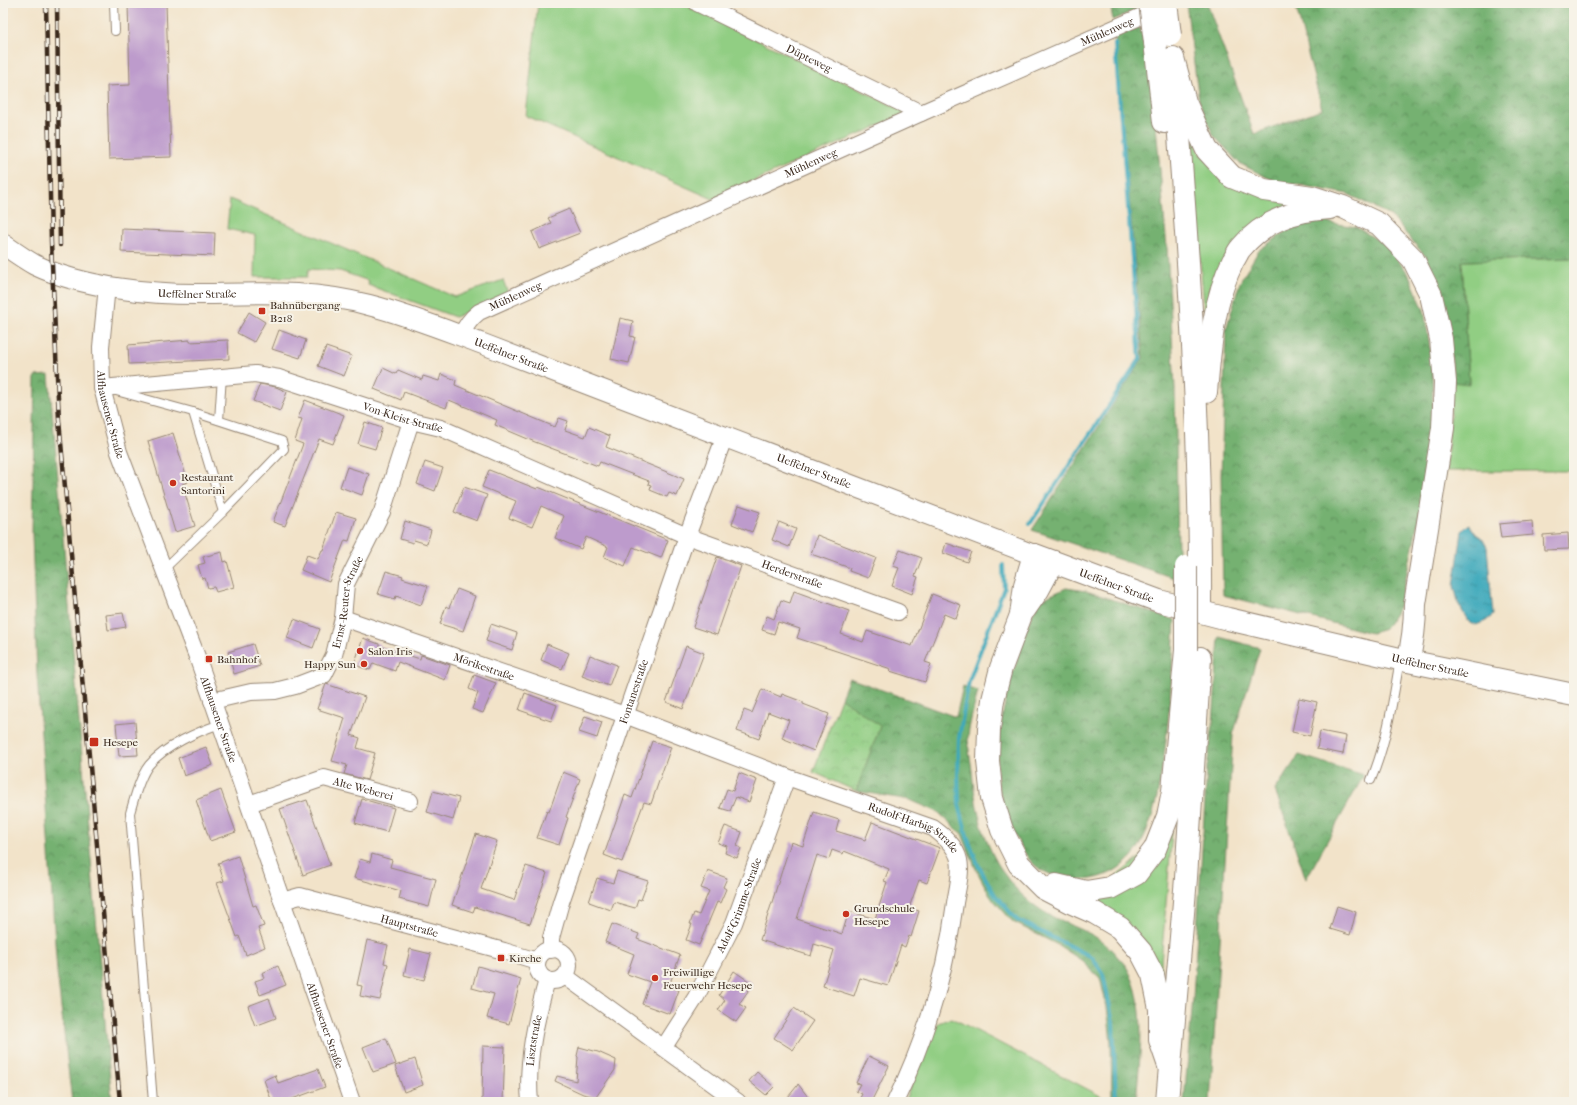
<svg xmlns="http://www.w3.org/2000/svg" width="1577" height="1105" font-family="'IM FELL French Canon',serif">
	<defs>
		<pattern id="forest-crowns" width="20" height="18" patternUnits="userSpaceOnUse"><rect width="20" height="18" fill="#74b171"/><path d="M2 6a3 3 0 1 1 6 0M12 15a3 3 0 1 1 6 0" fill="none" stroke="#60905c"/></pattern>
		<pattern id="park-crowns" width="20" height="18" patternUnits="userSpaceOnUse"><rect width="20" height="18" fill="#91ce83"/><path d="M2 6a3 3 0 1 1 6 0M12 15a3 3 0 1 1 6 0" fill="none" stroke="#7eb171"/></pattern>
		<pattern id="water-ripples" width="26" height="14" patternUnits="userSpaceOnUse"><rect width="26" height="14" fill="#3ca9bb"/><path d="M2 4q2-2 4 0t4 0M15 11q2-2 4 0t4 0" fill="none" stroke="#348a97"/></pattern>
	</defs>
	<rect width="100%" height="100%" fill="#f7f3e8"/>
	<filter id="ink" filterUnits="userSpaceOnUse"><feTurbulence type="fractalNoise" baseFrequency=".025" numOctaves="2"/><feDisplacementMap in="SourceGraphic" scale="8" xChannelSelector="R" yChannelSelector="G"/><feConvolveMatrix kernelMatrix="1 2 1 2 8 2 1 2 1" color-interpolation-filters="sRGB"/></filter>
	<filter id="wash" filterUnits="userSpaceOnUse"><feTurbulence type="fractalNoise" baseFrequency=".012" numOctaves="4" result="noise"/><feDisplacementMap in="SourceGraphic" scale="16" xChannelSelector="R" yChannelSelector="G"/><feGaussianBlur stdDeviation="0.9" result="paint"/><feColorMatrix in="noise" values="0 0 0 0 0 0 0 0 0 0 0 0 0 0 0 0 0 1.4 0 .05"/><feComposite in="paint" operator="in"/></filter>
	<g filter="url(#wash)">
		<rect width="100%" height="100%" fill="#f2e3c9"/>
		<!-- grass -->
		<g fill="#91ce83" stroke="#667c50">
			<polygon points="538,3 681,3 908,113 713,199 526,116"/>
			<polygon points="1189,132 1201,154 1313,202 1254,226 1206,329"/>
			<polygon points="230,199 455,297 503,280 508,293 455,317 368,285 369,281 340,271 309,269 307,277 254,277 255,235 227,229"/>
			<polygon points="1574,258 1574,471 1446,471 1453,382 1469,383 1462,261"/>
			<polygon points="1172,832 1160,975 1089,898"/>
			<polygon points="952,1018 1112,1102 904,1102 938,1023"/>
		</g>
		<!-- forest -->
		<g fill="url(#forest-crowns)" stroke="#586e48">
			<polygon points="1110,3 1138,3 1137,9 1113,20"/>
			<polygon points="1186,3 1207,3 1254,134 1322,109 1295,3 1574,3 1574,258 1462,261 1469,384 1453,382 1449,318 1426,257 1391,216 1348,194 1272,180 1239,163 1213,135 1199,101"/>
			<polygon points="1140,27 1150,59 1167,248 1175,388 1178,551 1174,559 1174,578 1032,530 1143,358 1115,36"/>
			<polygon points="1319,221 1356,227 1386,245 1408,273 1424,310 1432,360 1433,414 1427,475 1414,542 1399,607 1385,629 1371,633 1223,595 1221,475 1226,330 1240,282 1259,250 1291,228"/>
			<polygon points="49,375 112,1102 72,1102 57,972 37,675 32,534 35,376"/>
			<path d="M1066 588 1086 591 1175 620C1172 670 1170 720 1162 769 1157 798 1154 818 1140 845 1130 863 1111 876 1091 879 1073 881 1052 878 1037 867 1018 853 998 797 997 774 997 737 1004 699 1016 663 1021 648 1030 609 1042 600 1049 595 1059 592 1066 588Z"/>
			<polygon points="1219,637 1260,648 1233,735 1210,1102 1184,1102 1193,998 1207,767 1213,723"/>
			<path d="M849 678 956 717 963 686 978 691C975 705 969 723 968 738 968 749 971 761 972 771 977 830 996 886 1051 916 1078 930 1096 931 1117 956 1120 960 1125 964 1127 968 1149 1006 1139 1060 1136 1102H1112L1111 1042 1107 1007 1100 978 1081 960 1058 945 1013 922 990 896 975 867 962 834 938 812 910 800 856 791 880 726 841 698Z"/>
			<polygon points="1299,755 1364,775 1306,879 1275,790"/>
		</g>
		<!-- park -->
		<polygon fill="url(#park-crowns)" stroke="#667c50" points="841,698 880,726 856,791 813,772"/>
		<!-- water -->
		<polygon fill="url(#water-ripples)" stroke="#3c6a6c" points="1469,524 1476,534 1482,538 1487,547 1493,615 1486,621 1476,625 1468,621 1459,605 1454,586 1462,531"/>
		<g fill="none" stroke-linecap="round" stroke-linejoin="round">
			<!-- stream -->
			<g stroke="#3ca9bb" stroke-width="4">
				<polyline points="1030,524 1140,359 1115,44"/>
				<polyline points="1003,565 1004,588 969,681 959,738 958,775 959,804 967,836 979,867 995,895 1017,920 1092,957 1103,974 1113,1022 1116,1102"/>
			</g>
		</g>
		<g id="blocks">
			<!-- building -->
			<g fill="#bd9bcc" fill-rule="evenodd">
				<polygon points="128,3 166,3 171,157 109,159 107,86 130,85"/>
				<polygon points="569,209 580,233 539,249 532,232 551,223 548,218"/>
				<polygon points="122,229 215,233 214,256 121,252"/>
				<polygon points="249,312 265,322 254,342 237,333"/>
				<polygon points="620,318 633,321 630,336 635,337 629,363 611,359"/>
				<polygon points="279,330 306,340 300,358 272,349"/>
				<polygon points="190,340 190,342 228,340 229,359 129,364 128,345"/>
				<polygon points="326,347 352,356 344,376 318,366"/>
				<polygon points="383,368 396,374 398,370 422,380 423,376 439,381 441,374 456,380 455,385 555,427 559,418 568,421 565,430 585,437 589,427 610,436 606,447 684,479 677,496 669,493 667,497 650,490 651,485 648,484 649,481 600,462 598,466 535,442 495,425 497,420 449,400 446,408 404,392 401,400 374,389"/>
				<polygon points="260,384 276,387 287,392 280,411 253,401"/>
				<polygon points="305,400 344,415 333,444 319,439 285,526 273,522 303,444 295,441 302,419 298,418"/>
				<polygon points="365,422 382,428 375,449 358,444"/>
				<polygon points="173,433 188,482 182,484 195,526 175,532 148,441"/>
				<polygon points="425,462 443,468 435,491 417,484"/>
				<polygon points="347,467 369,474 362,495 340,487"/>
				<polygon points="489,470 537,489 538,487 668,540 661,558 633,547 625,566 604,557 608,547 586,537 581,549 555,538 564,516 541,506 532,527 509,518 516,501 482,487"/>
				<polygon points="464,487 487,495 477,521 454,512"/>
				<polygon points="739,505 760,512 752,532 732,524"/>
				<polygon points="336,512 356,518 349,541 345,540 329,582 301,570 307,555 318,559 322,550 323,550"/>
				<polygon points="405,521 431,530 427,544 414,540 413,543 400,539"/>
				<polygon points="1532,521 1533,535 1501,538 1499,524"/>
				<polygon points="779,522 796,529 789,547 772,540"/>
				<polygon points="1568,533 1569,549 1544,550 1543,535"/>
				<polygon points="817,535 876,558 868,578 849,571 850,568 811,554"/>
				<polygon points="946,543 971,552 967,562 943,553"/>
				<polygon points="900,550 922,558 915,576 918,577 912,594 892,586 899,568 893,566"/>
				<polygon points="222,552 224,562 227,561 234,587 216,592 214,587 208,588 205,578 202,579 198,565 205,563 203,557"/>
				<polygon points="717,557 741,566 717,635 693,627"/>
				<polygon points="386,571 403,576 402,578 428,586 421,605 396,596 395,599 378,594"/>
				<polygon points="457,589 475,596 463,631 440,624 446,606 449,608"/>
				<polygon points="794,591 849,611 841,634 863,642 867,631 912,646 932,594 961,605 956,619 944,614 925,662 931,664 925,682 890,671 891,669 797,638 800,629 778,622 774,634 762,630 767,616 774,619 781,600 790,603"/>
				<polygon points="123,613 126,627 108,630 106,615"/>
				<polygon points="294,619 320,629 313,648 287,638"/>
				<polygon points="491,624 517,633 512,650 486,641"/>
				<polygon points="363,638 379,644 379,646 420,659 421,655 450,665 445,680 398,662 395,671 373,663 370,670 354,665"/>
				<polygon points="253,644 260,666 234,674 228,652"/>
				<polygon points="547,644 569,653 562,669 541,660"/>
				<polygon points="686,646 704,653 683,709 666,702"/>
				<polygon points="590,655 617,665 609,686 582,676"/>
				<polygon points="474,675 496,683 483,713 472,709 478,693 469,689"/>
				<polygon points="326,684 365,697 351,735 360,738 357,748 375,753 367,780 344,774 347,765 332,761 345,718 317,709"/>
				<polygon points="762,689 781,697 782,694 803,702 803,704 829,714 814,751 782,738 789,720 768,712 759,739 737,731 744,710 752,713"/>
				<polygon points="525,693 557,705 551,721 519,710"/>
				<polygon points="1299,698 1317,702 1310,736 1292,732"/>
				<polygon points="585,716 602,722 597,738 579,732"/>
				<polygon points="135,722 138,755 119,756 116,724"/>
				<polygon points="1320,731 1346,736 1343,754 1317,749"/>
				<polygon points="652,741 671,747 651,804 644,802 622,862 604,855 625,795 632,798"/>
				<polygon points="206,747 213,765 184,776 178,758"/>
				<polygon points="563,772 580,779 566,817 568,818 559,845 537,838 547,811 549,812"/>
				<polygon points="739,773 757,780 749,802 736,797 730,811 720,808 727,789 733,791"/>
				<polygon points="221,790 236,832 210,841 196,800"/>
				<polygon points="433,791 459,798 453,820 427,812"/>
				<polygon points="362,799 394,808 387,832 355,823"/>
				<polygon points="307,800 330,865 303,875 280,809"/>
				<path d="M814 812 839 820 836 831 865 840 872 822 940 848 927 883 919 880 909 908 919 911 911 937 909 936 905 947 901 945 888 986 860 978 854 996 823 986 834 950 814 944 811 956 760 940 791 842 803 846ZM832 850 843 854 844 851 889 869 884 881 887 882 875 919 849 911 842 934 797 919 817 855 829 859Z"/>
				<polygon points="725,826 742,832 737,846 741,848 737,858 725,853 727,846 718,843"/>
				<polygon points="476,834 497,841 481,889 514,900 526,866 547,873 530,924 475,907 473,912 452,905"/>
				<polygon points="372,854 392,860 390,867 436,879 429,907 399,899 401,891 354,878 360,859 370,862"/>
				<polygon points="238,856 253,906 256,905 264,926 258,928 265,947 246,955 239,936 237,937 217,883 224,881 218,863"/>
				<polygon points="617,871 648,881 641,900 638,899 635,908 614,902 611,910 589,902 597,878 613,883"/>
				<polygon points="708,871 727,878 723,887 726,889 720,903 717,902 699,945 686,940 692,924 690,924 694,913 699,915 709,891 701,888"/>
				<polygon points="1337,906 1356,912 1350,935 1330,929"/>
				<polygon points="612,924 639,934 637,939 680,955 669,986 679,990 670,1014 642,1004 650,982 627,974 634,954 605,942"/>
				<polygon points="367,940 388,945 384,963 388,964 380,1000 360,996 362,986 357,985"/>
				<polygon points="410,949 431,954 424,980 404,975"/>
				<polygon points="278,966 286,985 260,995 255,981 264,978 262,973"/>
				<polygon points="478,966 521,979 509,1024 487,1018 494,994 472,988"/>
				<polygon points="734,971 753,984 739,1004 746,1008 736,1022 718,1010 725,1000 719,995"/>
				<polygon points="269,998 276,1018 255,1026 248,1006"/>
				<polygon points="794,1008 813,1021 793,1050 774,1038"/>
				<polygon points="386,1038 396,1064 373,1072 363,1047"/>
				<polygon points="483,1046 505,1047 503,1102 482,1102"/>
				<polygon points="579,1047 598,1052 616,1060 615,1070 596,1097 583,1094 555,1081 557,1076 576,1081 578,1057 577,1056"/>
				<polygon points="869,1056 889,1066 871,1102 858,1102 862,1094 856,1091 860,1084 856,1083"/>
				<polygon points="415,1059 423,1085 404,1092 395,1066"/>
				<polygon points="318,1069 325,1087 284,1102 272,1102 264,1080 275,1075 278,1083"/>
				<polygon points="757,1072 774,1087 766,1095 749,1081"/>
				<polygon points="798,1084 812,1102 784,1102 797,1086"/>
			</g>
		</g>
	</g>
	<g filter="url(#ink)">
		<use href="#blocks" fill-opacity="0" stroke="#968674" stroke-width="1"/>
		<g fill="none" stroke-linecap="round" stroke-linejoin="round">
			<defs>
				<g id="service">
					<polyline points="114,3 115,31"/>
					<polyline points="116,391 193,412 282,441 284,449 223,512 164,569"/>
					<polyline points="193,412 223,512"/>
					<polyline points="219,420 222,376"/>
					<path d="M1371 780C1387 742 1393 700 1400 659"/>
					<path d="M153 1102 130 813C134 799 140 776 149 765 165 746 198 731 221 724"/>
				</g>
				<g id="minor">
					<path id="s1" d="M697 3 921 113"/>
					<path id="s2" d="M107 286 101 347 102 388 119 452 199 662 352 1102"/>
					<path id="s3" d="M461 336C465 326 470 319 479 312L921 113 1160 8"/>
					<path id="s4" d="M102 388 255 374 279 378 411 421 441 428 687 536 898 612"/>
					<path id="s5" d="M343 618 625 715 787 777 933 828C944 836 956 846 959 860 962 873 957 890 955 903 946 972 926 1039 895 1102"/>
					<path id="s6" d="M212 701 251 692 275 691 295 686 324 675 334 655 343 618 346 584 382 512 411 421"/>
					<path id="s7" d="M249 804 324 778 410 801"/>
					<path id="s8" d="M282 901 300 896 504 951 537 961"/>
					<circle cx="553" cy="965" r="16"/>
					<path id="s9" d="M551 950V938L561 902 687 536 725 436"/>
					<polyline points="565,976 738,1102"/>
					<path id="s10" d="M664 1047 696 997 734 923 787 777"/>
					<path id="s11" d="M530 1102C526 1061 536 1019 547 980"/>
				</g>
				<g id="tertiary">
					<path id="s12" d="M3 244C13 251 24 259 35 265 83 288 154 295 206 294 263 293 313 290 369 305 408 315 445 330 483 344 524 360 564 375 605 391 748 445 891 500 1034 555"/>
				</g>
				<g id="primary">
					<path id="s13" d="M1035 555 1159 601 1228 619 1408 661 1574 695"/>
				</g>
				<g id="trunk">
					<polyline points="1155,42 1164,122"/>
					<path d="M1173 58 1185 102 1207 150 1232 177 1264 190 1312 197 1343 207 1379 224 1413 259 1431 295 1441 339 1445 382 1443 428 1415 604C1415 623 1413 642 1408 661"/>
					<path d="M1176 96C1189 265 1201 435 1200 605"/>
					<path d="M1206 392C1210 348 1213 301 1233 261 1236 257 1238 251 1241 248 1264 220 1295 210 1330 208"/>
					<polyline points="1034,555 1025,585 1021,615 1001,668 993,700 989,729 988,761 992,798 1002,830 1019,864 1043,888 1070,902 1095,913 1120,928 1141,952 1153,975 1160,1009 1160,1040 1169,1066"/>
					<polyline points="1025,609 1038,590 1053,562"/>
					<polyline points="1056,885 1086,892 1110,888 1136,874 1155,849 1168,816 1173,791 1186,650"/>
					<polyline points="1167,1102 1186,878 1200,658"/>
				</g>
			</defs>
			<!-- service casing -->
			<use href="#service" stroke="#968674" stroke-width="10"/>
			<!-- minor casing -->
			<use href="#minor" stroke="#968674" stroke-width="18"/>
			<!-- tertiary casing -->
			<use href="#tertiary" stroke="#968674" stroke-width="22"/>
			<!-- primary casing -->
			<use href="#primary" stroke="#968674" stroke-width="24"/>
			<!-- trunk casing -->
			<use href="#trunk" stroke="#968674" stroke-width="24"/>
			<!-- service -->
			<use href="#service" stroke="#fff" stroke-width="8"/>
			<!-- minor -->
			<use href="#minor" stroke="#fff" stroke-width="16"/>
			<!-- tertiary -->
			<use href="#tertiary" stroke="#fff" stroke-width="20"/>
			<!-- primary -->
			<use href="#primary" stroke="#fff" stroke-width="22"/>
			<!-- trunk -->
			<use href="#trunk" stroke="#fff" stroke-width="22"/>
			<defs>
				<g id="rail">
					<polyline points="46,3 51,242 59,420 120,1102"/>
					<polyline points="57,3 60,245"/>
				</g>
			</defs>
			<!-- rail casing -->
			<use href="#rail" stroke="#3b2a1e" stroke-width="4.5"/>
			<!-- rail -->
			<use href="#rail" stroke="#f7f3e8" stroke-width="3" stroke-dasharray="9" stroke-linecap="butt"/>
			<defs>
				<g id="trunk-bridge">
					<polyline points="1150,3 1155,42"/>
					<polyline points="1166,3 1170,35"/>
					<polyline points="1186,650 1186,567"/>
				</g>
			</defs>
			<!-- trunk-bridge casing -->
			<use href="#trunk-bridge" stroke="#968674" stroke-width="24" stroke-linecap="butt"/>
			<!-- trunk-bridge -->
			<use href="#trunk-bridge" stroke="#fff" stroke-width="22"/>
		</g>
	</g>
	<!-- markers -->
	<g fill="#c8321e" stroke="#f7f3e8" stroke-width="1.5">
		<rect x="258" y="307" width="8" height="8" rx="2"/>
		<circle cx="173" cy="483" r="4"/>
		<circle cx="360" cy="651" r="4"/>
		<rect x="205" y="655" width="8" height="8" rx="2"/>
		<circle cx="364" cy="664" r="4"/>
		<rect x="89" y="737" width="10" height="10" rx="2"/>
		<circle cx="846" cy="914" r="4"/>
		<rect x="497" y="954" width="8" height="8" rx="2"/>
		<circle cx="655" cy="978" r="4"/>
	</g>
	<g text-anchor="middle" stroke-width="4" stroke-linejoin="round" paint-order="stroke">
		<!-- street labels -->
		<g font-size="11" fill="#3b2a1e" stroke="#f7f3e8">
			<text dy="4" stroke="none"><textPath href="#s3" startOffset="718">Mühlenweg</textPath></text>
			<text dy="4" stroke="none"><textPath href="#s1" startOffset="125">Düpteweg</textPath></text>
			<text dy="4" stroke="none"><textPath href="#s3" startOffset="394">Mühlenweg</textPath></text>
			<text dy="4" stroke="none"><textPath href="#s12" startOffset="204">Ueffelner Straße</textPath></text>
			<text dy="4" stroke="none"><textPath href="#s3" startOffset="70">Mühlenweg</textPath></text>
			<text dy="4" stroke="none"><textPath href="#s12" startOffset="528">Ueffelner Straße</textPath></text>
			<text dy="4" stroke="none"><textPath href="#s2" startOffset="130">Alfhausener Straße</textPath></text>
			<text dy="4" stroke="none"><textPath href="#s4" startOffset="308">Von-Kleist-Straße</textPath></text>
			<text dy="4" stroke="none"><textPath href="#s12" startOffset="852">Ueffelner Straße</textPath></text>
			<text dy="4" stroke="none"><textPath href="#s4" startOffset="728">Herderstraße</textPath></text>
			<text dy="4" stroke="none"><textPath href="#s13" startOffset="87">Ueffelner Straße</textPath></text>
			<text dy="4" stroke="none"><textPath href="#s6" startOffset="193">Ernst-Reuter-Straße</textPath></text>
			<text dy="4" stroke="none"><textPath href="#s13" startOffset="411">Ueffelner Straße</textPath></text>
			<text dy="4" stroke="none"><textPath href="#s5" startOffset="149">Mörikestraße</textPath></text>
			<text dy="4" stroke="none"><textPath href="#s9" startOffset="272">Fontanestraße</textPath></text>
			<text dy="4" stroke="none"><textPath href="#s2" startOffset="454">Alfhausener Straße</textPath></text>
			<text dy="4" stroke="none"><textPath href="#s7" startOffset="120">Alte Weberei</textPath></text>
			<text dy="4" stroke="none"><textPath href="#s5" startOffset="609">Rudolf-Harbig-Straße</textPath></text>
			<text dy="4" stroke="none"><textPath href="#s10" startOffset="161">Adolf-Grimme-Straße</textPath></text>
			<text dy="4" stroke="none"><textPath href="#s8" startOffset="132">Hauptstraße</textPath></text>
			<text dy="4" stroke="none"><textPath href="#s2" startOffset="778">Alfhausener Straße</textPath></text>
			<text dy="4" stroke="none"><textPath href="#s11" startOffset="62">Lisztstraße</textPath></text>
		</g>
		<!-- poi labels -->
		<g font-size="11" fill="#3b2a1e" stroke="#f7f3e8" text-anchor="start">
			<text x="270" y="309">Bahnübergang<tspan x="270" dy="13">B218</tspan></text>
			<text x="181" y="481">Restaurant<tspan x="181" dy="13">Santorini</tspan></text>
			<text x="368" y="655">Salon Iris</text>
			<text x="217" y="663">Bahnhof</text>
			<text x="356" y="668" text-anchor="end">Happy Sun</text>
			<text x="103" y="746">Hesepe</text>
			<text x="854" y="912">Grundschule<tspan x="854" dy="13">Hesepe</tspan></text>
			<text x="509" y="962">Kirche</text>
			<text x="663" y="976">Freiwillige<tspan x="663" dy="13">Feuerwehr Hesepe</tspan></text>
		</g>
	</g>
	<!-- margin -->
	<rect width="1577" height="1105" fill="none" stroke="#f7f3e8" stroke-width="16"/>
</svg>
